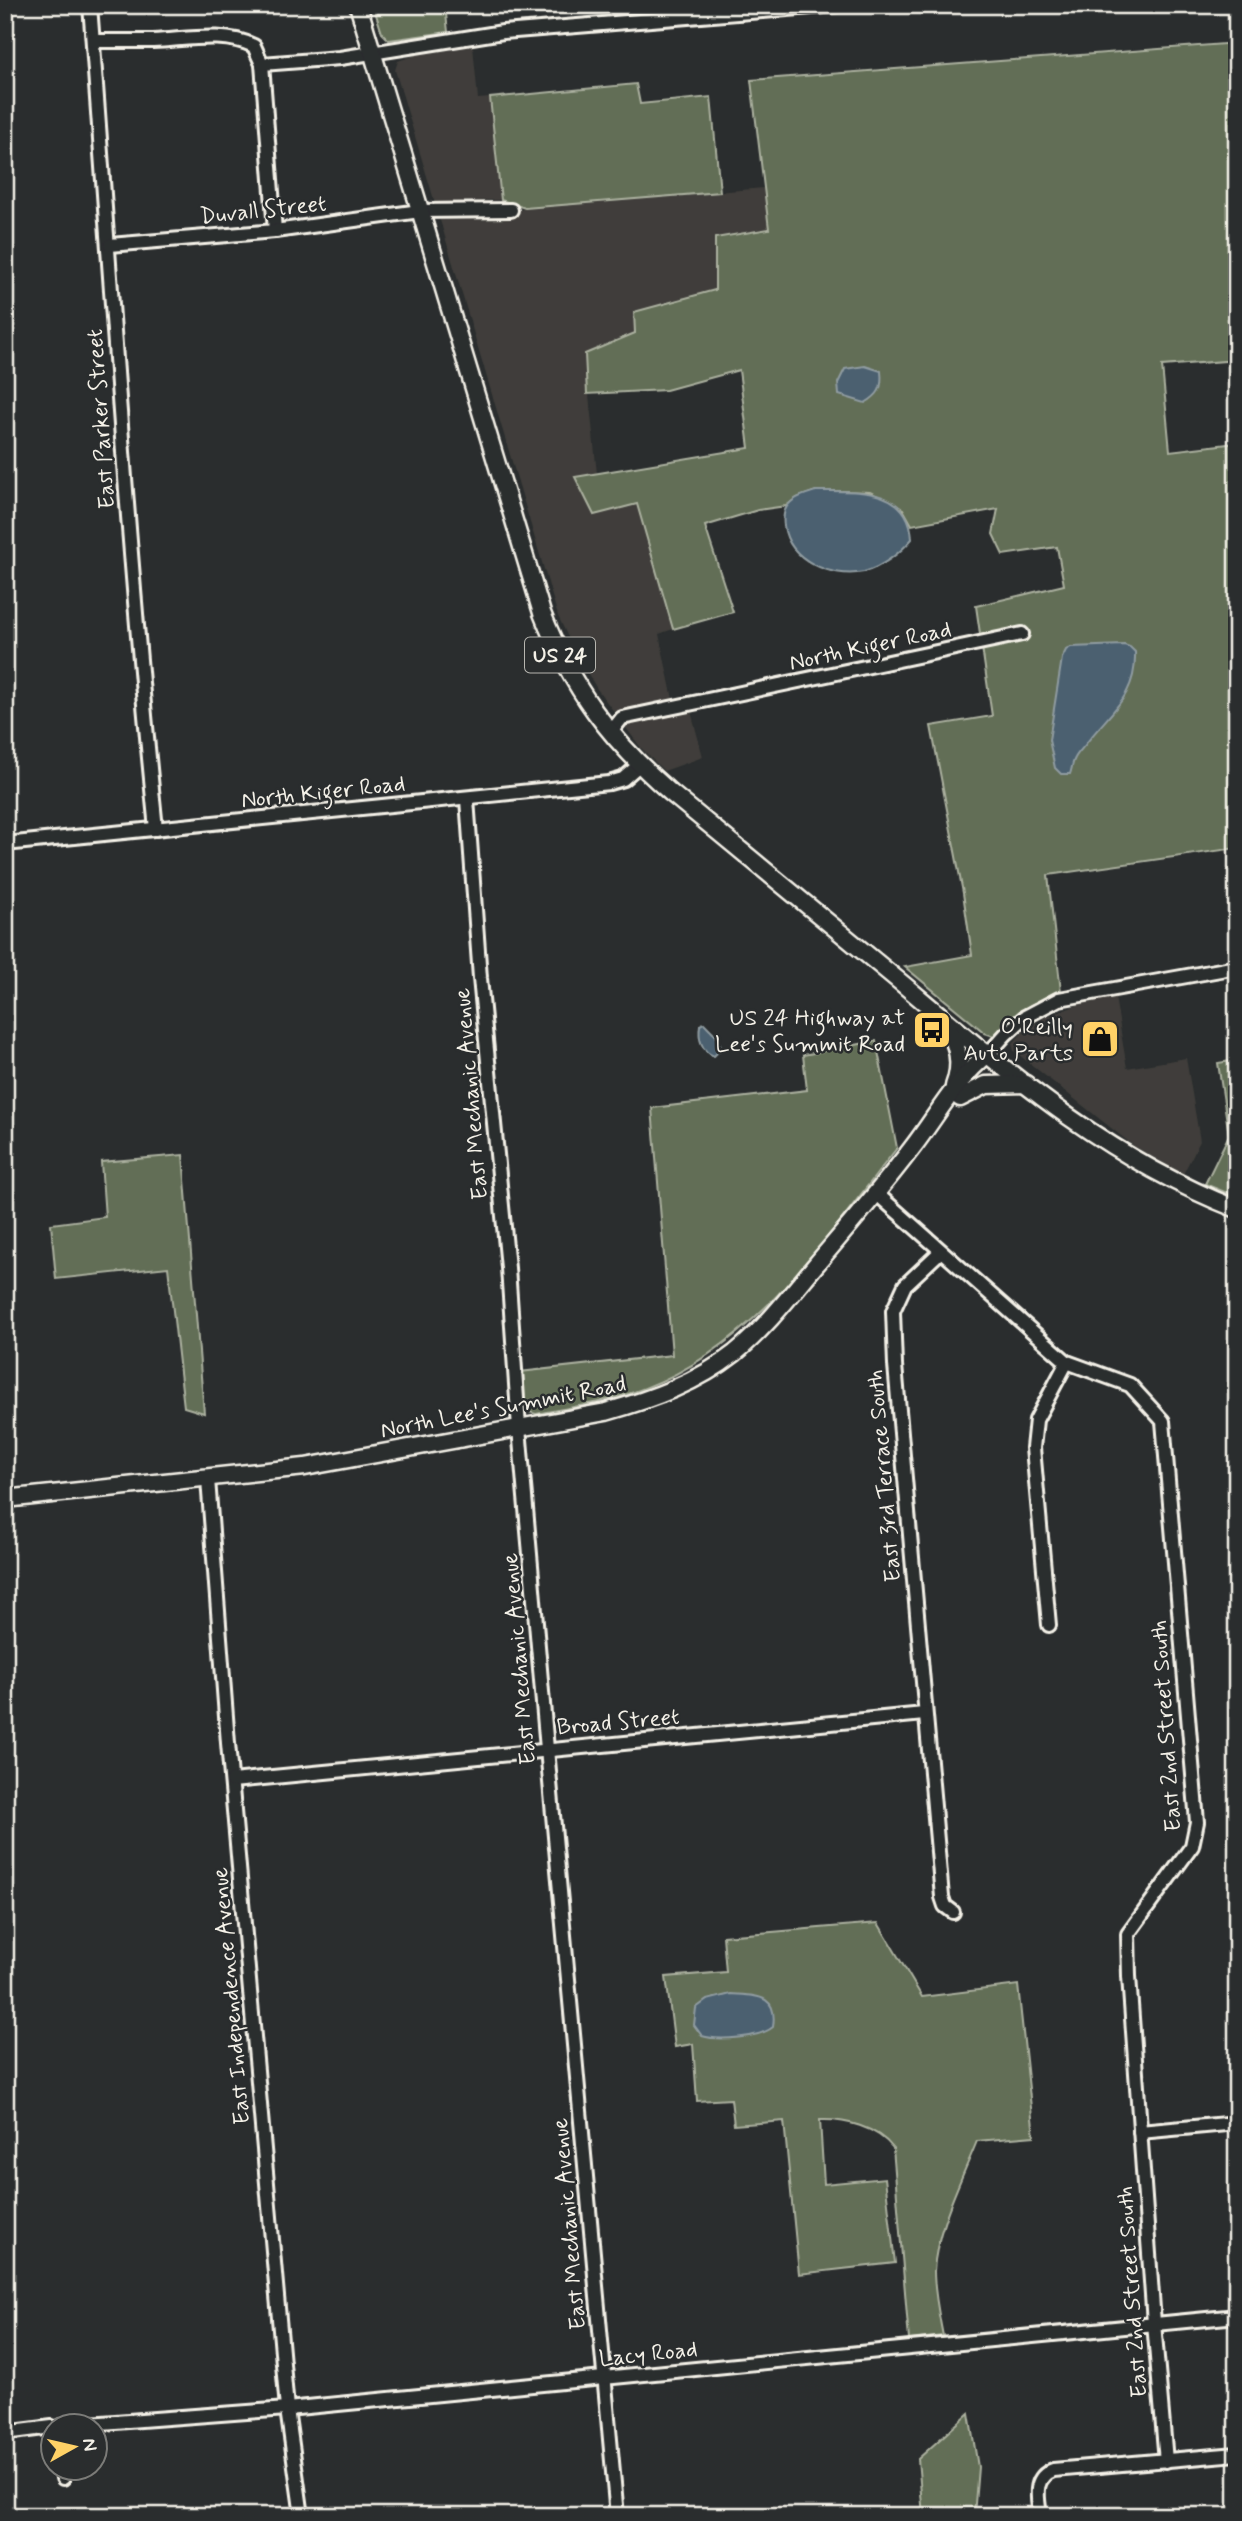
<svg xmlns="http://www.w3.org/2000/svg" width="1242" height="2521" font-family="Mynerve,sans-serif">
	<rect width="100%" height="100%" fill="#2a2d2e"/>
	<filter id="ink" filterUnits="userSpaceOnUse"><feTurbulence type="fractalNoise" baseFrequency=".0143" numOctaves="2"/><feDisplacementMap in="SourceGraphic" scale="14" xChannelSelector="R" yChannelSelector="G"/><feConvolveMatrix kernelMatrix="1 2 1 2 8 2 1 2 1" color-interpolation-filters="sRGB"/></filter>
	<g filter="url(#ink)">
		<!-- built -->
		<g fill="#3f3e3a">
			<polygon points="473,46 478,99 490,98 501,200 435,203 395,70 398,61 418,54"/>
			<polygon points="764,188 769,230 715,290 634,312 636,333 585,355 597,474 576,477 637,504 673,629 659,634 673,699 687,696 703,757 664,771 641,748 597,689 574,650 558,616 440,220 491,219 525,208"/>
			<polygon points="1115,997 1127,1068 1186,1058 1200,1141 1183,1174 1135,1147 1014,1051 1012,1044 1026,1029 1043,1018 1080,1004"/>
		</g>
		<!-- green -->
		<g fill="#626e56" stroke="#abb09f" stroke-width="2">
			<polygon points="373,5 445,5 448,32 389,40 382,33"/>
			<polygon points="1237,43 1237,360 1162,366 1170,451 1237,443 1237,848 1048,875 1061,992 1030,1005 994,1036 985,1033 905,967 972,955 963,893 931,726 992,716 976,606 1064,585 1057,547 1003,555 993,534 998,509 912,525 903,509 870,492 844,491 816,491 797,498 786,506 758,510 705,526 733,612 673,629 637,504 594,515 575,477 749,448 739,370 666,390 587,394 585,354 635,333 634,312 715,290 715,238 769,229 751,80"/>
			<polygon points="636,84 640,104 711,97 720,192 525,208 501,200 490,98"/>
			<path d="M876 1041 897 1148C825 1239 757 1345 645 1388 610 1402 572 1407 536 1414L529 1412 522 1401 520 1372 672 1355 652 1108 807 1090 803 1055Z"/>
			<polygon points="1237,1060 1237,1197 1205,1184 1229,1135 1218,1063"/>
			<polygon points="183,1155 204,1413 184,1407 168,1267 56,1279 51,1224 105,1217 101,1162"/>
			<path d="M878 1923 922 1997 1018 1985 1034 2136 977 2141C961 2181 936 2229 934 2271 934 2293 939 2315 943 2336L909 2340 893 2148C877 2127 845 2119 820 2120L824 2184 885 2178 895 2263 799 2274 784 2121 734 2125 731 2099 697 2101 693 2044 675 2047 666 1977 726 1972 723 1936Z"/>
			<polygon points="969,2413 978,2467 974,2516 923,2516 918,2459"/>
		</g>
		<!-- water -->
		<g fill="#4c6170" stroke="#8f9ba0" stroke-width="2">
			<path d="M865 366 881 371C883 388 879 395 865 403L839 395 838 383 845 369Z"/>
			<path d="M816 491C856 491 910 487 912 539 900 553 882 567 864 572 831 579 789 560 784 526 783 519 783 511 788 505 795 497 806 494 816 491Z"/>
			<path d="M1124 645 1130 647 1135 652C1137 698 1109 712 1085 745 1082 749 1077 754 1075 758 1072 763 1072 769 1070 774H1061L1055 768 1049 740 1062 658 1066 650 1071 647Z"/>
			<path d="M704 1023 715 1034 721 1046 719 1051 714 1056C701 1051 698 1038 700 1025Z"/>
			<path d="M731 1994C757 1996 778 1994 773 2027 760 2038 718 2041 702 2036L694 2025 696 2008 707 2000Z"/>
		</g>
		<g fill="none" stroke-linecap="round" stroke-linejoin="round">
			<defs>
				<g id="minor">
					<path d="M90 5C111 280 128 555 156 829"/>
					<path d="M93 41C113 41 133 41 153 41 185 40 224 31 254 46L262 64 275 231"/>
					<polyline points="262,64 340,58 503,32 837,5"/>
					<polyline points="110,245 275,231 420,211 511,210"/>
					<polyline points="610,733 622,718 1022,634"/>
					<polyline points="467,799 480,978 508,1268 519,1428 547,1749 617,2516"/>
					<polyline points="5,844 609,783 623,779 639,765"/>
					<polyline points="988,1054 1006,1034 1025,1017 1059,999 1237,967"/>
					<polyline points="876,1193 1067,1362 1130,1385 1163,1421 1197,1822 1192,1846 1128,1934 1129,1976 1154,2323 1166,2461"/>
					<polyline points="940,1252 905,1285 893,1311 895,1365 942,1897 945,1906 953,1912"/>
					<polyline points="208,1479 228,1743 287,2409 301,2509"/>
					<polyline points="1049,1625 1033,1448 1036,1420 1067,1362"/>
					<polyline points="232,1781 924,1714"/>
					<polyline points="1140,2132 1237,2123"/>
					<polyline points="62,2426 287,2409 1237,2316"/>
					<polyline points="5,2433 52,2427"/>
					<polyline points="62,2468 63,2478"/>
					<path d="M1040 2516C1038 2498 1032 2478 1053 2470L1237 2454"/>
				</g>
				<g id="major">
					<path d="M358 5 542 613C572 689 610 740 671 793 749 857 827 921 904 985 1010 1074 1106 1158 1237 1209"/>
					<path d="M947 1024C957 1046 963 1063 954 1086"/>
					<polyline points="960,1098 986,1085 1026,1084"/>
					<path d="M5 1499 305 1467 606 1412C652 1399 697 1383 735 1353 765 1328 789 1297 814 1267 847 1228 881 1189 912 1148 937 1116 955 1080 988 1054"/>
				</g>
			</defs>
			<!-- minor casing -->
			<use href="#minor" stroke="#f4f1e8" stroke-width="18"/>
			<!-- major casing -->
			<use href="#major" stroke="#f4f1e8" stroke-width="21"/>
			<!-- minor -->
			<use href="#minor" stroke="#2a2d2e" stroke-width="12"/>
			<!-- major -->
			<use href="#major" stroke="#2a2d2e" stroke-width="16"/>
		</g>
	</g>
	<!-- icons -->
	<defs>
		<symbol id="bus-square" viewBox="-11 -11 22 22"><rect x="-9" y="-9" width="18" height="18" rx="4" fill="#ffd166" stroke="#2a2d2e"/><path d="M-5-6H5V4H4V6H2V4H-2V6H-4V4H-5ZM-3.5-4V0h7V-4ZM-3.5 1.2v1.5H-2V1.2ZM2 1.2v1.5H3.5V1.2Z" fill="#111"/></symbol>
		<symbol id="shop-square" viewBox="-11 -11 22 22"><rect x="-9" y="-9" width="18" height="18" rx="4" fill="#ffd166" stroke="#2a2d2e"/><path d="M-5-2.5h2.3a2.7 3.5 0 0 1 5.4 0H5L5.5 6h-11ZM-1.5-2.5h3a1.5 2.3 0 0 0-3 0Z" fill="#111"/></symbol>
	</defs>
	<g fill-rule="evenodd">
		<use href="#bus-square" x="910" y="1008" width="44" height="44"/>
		<use href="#shop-square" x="1078" y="1017" width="44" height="44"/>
	</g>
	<g text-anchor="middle" stroke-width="5" stroke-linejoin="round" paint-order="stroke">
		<!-- shield labels -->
		<rect fill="#2a2d2e" stroke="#b7b6b0" stroke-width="2" x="525" y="637.5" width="70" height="35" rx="5"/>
		<g font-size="21" font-weight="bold" fill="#f4f1e8">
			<text x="560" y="662">US 24</text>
		</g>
		<!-- street labels -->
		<g font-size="23" fill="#f4f1e8" stroke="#2a2d2e">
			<text transform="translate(263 209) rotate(-6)" y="8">Duvall Street</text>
			<text transform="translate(100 419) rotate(-94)" y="8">East Parker Street</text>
			<text transform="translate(870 645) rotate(-12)" y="8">North Kiger Road</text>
			<text transform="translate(323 791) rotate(-6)" y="8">North Kiger Road</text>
			<text transform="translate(470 1094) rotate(-95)" y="8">East Mechanic Avenue</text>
			<text transform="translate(503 1406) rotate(-11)" y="8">North Lee's Summit Road</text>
			<text transform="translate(883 1476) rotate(-95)" y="8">East 3rd Terrace South</text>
			<text transform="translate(518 1659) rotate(-95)" y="8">East Mechanic Avenue</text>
			<text transform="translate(618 1721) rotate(-5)" y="8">Broad Street</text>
			<text transform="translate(1165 1726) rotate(-94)" y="8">East 2nd Street South</text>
			<text transform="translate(230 1996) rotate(-95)" y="8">East Independence Avenue</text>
			<text transform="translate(568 2224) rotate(-95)" y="8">East Mechanic Avenue</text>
			<text transform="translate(1131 2292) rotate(-94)" y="8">East 2nd Street South</text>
			<text transform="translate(648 2353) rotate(-6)" y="8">Lacy Road</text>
		</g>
		<!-- poi labels -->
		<g font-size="23" fill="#f4f1e8" stroke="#2a2d2e" text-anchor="end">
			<text x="905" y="1025">US 24 Highway at<tspan x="905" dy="26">Lee's Summit Road</tspan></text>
			<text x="1073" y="1034">O'Reilly<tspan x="1073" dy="26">Auto Parts</tspan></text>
		</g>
	</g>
	<!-- margin -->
	<rect width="1242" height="2521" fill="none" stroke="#2a2d2e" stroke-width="28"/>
	<rect x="14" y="14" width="1214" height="2493" fill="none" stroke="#f4f1e8" stroke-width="2.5" filter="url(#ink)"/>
	<!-- north arrow -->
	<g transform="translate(74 2447) rotate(82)"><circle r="33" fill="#2a2d2e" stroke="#7b7b78" stroke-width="2"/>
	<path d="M0-5L12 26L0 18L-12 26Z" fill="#ffd166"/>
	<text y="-10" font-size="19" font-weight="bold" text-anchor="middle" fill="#f4f1e8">N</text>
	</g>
</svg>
